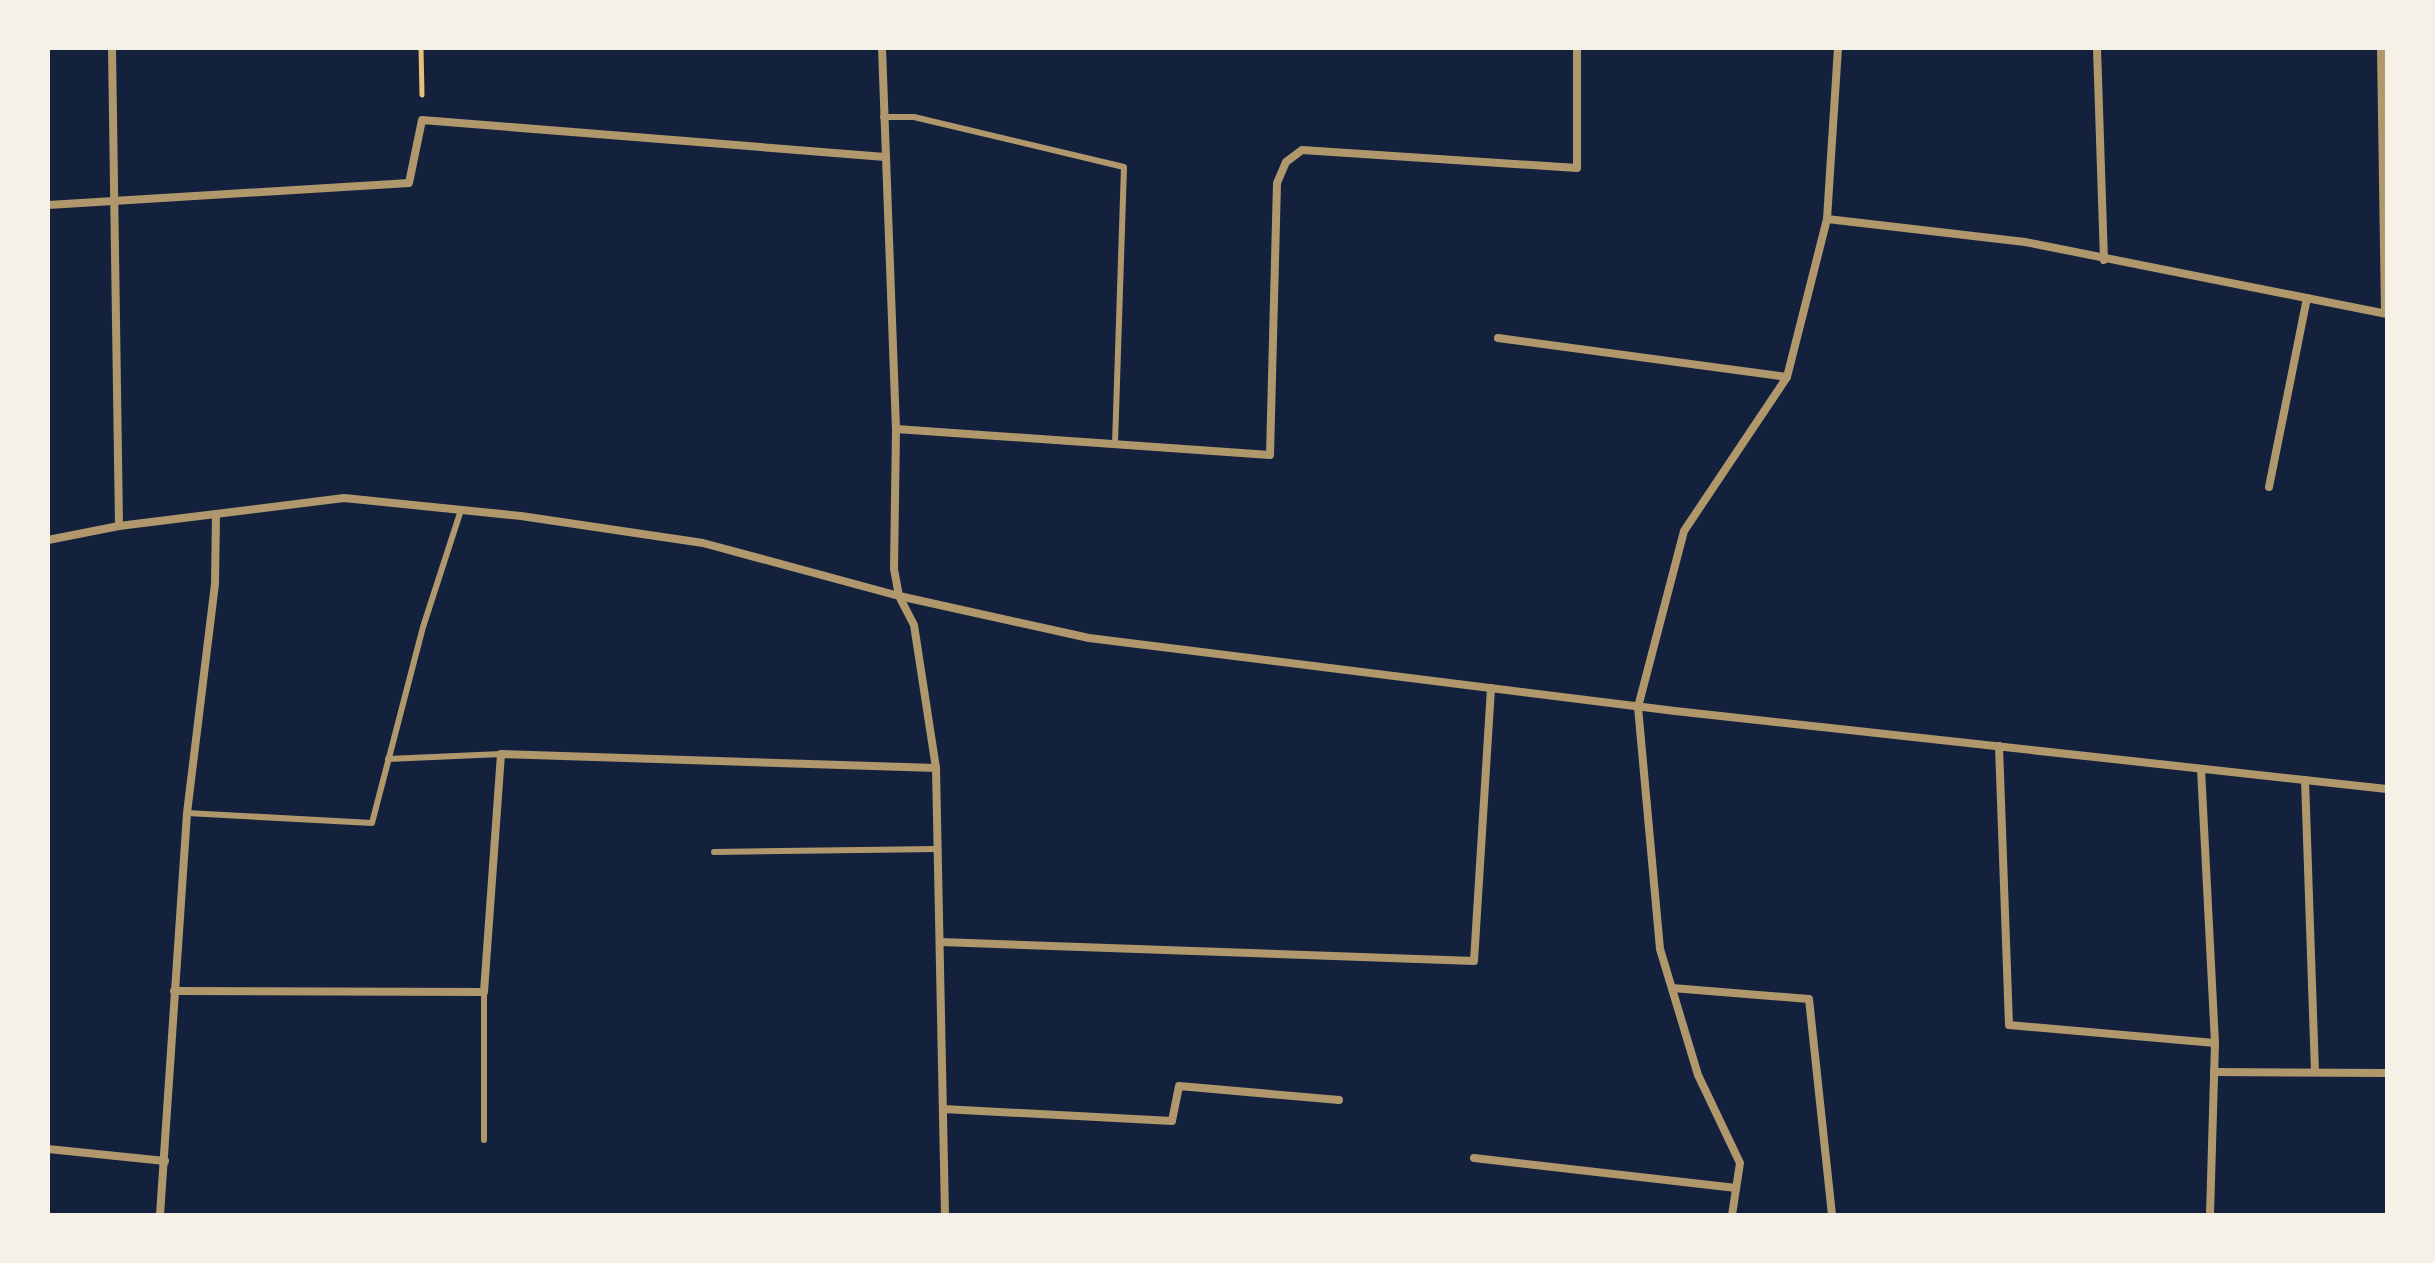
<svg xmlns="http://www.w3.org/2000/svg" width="2435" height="1263" font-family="'Titillium Web',sans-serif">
	<rect width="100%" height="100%" fill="#14213d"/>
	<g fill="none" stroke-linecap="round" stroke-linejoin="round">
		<!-- path -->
		<polyline stroke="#e5c07b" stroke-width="5" points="421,48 422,95"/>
		<!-- service -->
		<g stroke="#b1986c" stroke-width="6">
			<polyline points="883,117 914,117 1124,167 1115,444"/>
			<polyline points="388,759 501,754"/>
			<polyline points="187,813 372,823 423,627 461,510"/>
			<polyline points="714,852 937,849"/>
			<polyline points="484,992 484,1140"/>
		</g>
		<!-- minor -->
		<g stroke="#b1986c" stroke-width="8">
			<polyline points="112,48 119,526"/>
			<polyline points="882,48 896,429 894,569 899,596 914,625 936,768 945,1215"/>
			<polyline points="2097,48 2104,260"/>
			<polyline points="2381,48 2385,313"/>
			<polyline points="48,205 409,183 422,120 885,157"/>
			<polyline points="1827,219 2025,242 2387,314"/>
			<polyline points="1498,338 1787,377"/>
			<polyline points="896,429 1270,455 1277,183 1286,162 1302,150 1577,168 1577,48"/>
			<polyline points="2269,487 2307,298"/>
			<polyline points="48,540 119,526 344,498 521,516 703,543 899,596 1089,638 1675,711 2387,789"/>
			<polyline points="1999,746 2009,1025 2215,1043"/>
			<polyline points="2201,769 2215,1043 2210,1215"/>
			<polyline points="2305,780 2315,1072"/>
			<polyline points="940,942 1474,961 1491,688"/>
			<polyline points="1672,988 1809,999 1832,1215"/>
			<polyline points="174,991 484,992 501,754 936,768"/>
			<polyline points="2214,1072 2387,1073"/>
			<polyline points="943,1109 1172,1121 1179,1086 1339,1100"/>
			<polyline points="48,1149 165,1161"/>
			<polyline points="1474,1158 1736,1188"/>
			<polyline points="160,1215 187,813 215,584 216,514"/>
			<polyline points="1732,1215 1740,1163 1698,1075 1660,949 1638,707 1684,531 1787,377 1827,219 1838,48"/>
		</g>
	</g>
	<!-- border -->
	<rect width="2435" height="1263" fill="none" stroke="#f6f1e7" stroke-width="100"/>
</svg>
